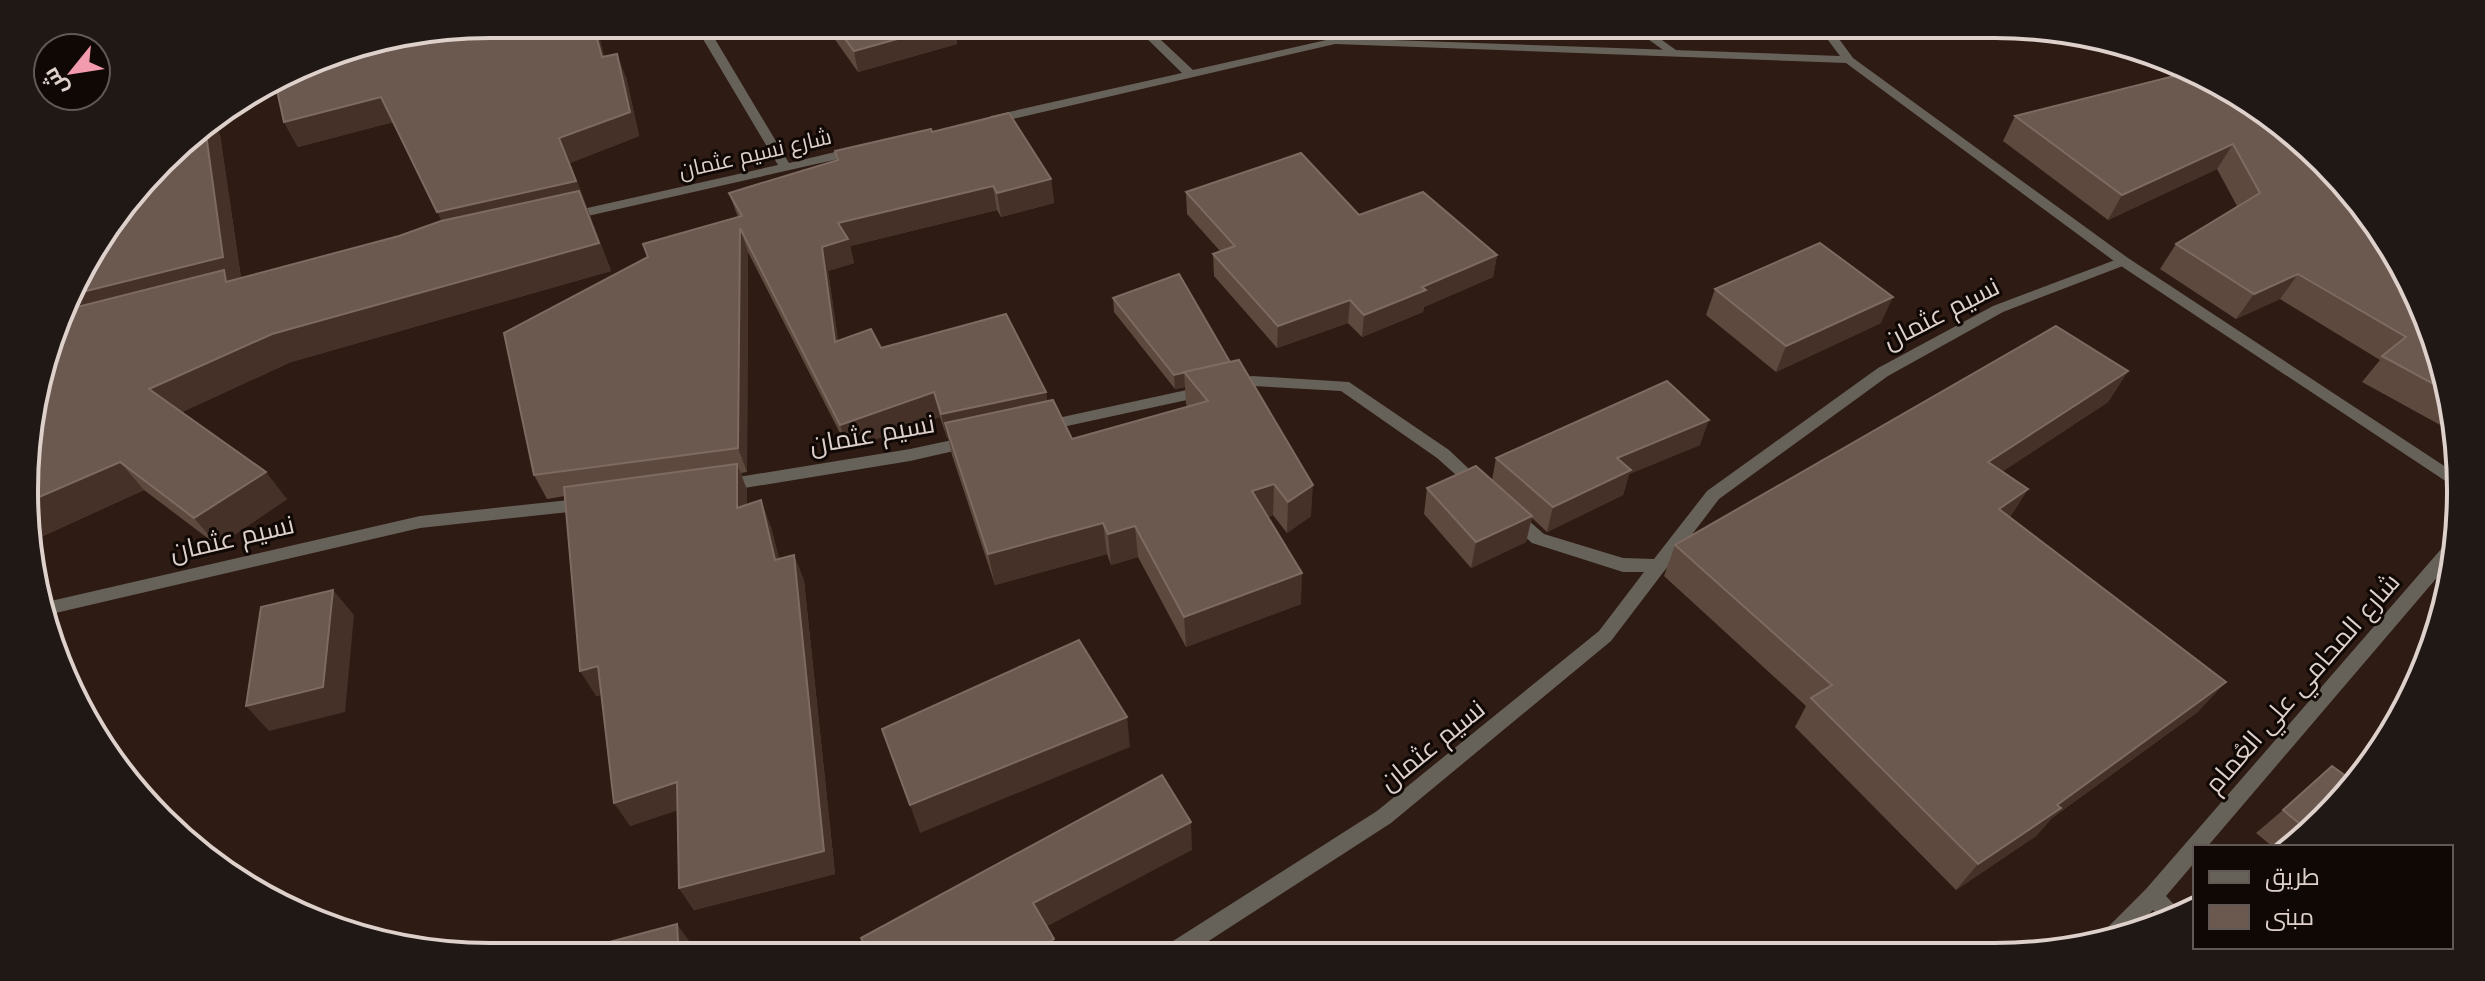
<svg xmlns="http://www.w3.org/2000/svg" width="2485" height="981" font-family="Quicksand,Cairo,sans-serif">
	<rect width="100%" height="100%" fill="#2e1b13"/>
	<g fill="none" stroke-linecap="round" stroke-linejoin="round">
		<!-- lane -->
		<g fill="#676259" fill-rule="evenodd">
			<polygon points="1627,24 1640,24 1680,53 1670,55"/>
			<polygon points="2123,257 2130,261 2128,264 2003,312 1888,376 1719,499 1611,641 1391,823 1187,955 1159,955 1162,948 1377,811 1599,631 1644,572 1623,572 1532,543 1508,521 1506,517 1508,513 1520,513 1544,534 1623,558 1654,559 1707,491 1878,368 1993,306"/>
			<polygon points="1252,376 1349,382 1449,450 1487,486 1485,490 1473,490 1437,458 1341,391 1252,386 1232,391 1225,386 1227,382"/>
			<polygon points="1205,386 1210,387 1212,391 1210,395 1044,431 1036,426 1044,421"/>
			<polygon points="971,436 979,442 976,446 910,461 726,491 718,485 726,479 910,449"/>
			<polygon points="588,498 594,500 596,504 594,508 588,510 420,528 47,615 42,603 420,516"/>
		</g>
		<!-- street -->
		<g fill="#676259" fill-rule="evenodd">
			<polygon points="694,24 706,24 789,163 856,147 862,151 856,155 570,220 565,219 565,213 778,165"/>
			<polygon points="1132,24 1144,24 1193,70 1335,38 1840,56 1816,24 1828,24 1853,58 2128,258 2458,475 2456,488 2118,264 1846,63 1335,44 991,124 985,120 991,116 1182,73"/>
			<polygon points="2449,547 2446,567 2207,847 2195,847 2195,862 2166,896 2184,915 2166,923 2153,910 2130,933 2102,941 2104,931 2146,889 2442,548"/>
		</g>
	</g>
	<!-- wall -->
	<g fill="#5e493f">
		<polygon points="824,24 954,24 957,44 858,72"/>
		<polygon points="2117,44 2144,49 2302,139 2413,284 2453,432 2362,382 2380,360 2280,299 2236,319 2160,269 2176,244 2237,206 2217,169 2108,220 2003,141 2015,116 2172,76"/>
		<polygon points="605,56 626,77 639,136 570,163 611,271 291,362 182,412 287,499 218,546 144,490 32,541 183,139 212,123 220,135 241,278 399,236 442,221 393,122 298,147 284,122"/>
		<polygon points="932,132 1051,179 1054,203 1001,217 997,210 850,246 854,263 828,271 838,341 881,348 1046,392 1047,402 1072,439 1188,407 1186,404 1185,387 1175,389 1114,312 1113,298 1179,274 1311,516 1287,533 1273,515 1268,517 1301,604 1186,647 1138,557 1111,565 1107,554 995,585 952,455 948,438 947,438 940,417 848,449 748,252 747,472 741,473 747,490 747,504 771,527 779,559 794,555 804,581 835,874 694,910 679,888 677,810 630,826 601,695 596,696 565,496 547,499 534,475 738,217 729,193 837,160 835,151"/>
		<polygon points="1186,192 1359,215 1497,255 1493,277 1424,307 1423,312 1362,337 1348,323 1277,348 1214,276 1213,254 1220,251 1187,214"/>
		<polygon points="1715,289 1881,323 1776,372 1706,315"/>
		<polygon points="2128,371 2108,402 2003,471 2028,489 2010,517 2199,711 2052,818 2036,836 1956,890 1795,727 1806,706 1664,576 1675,545"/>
		<polygon points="1700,445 1629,474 1623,495 1547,532 1532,518 1526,542 1471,568 1424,514 1427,488 1492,480 1496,458"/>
		<polygon points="2354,782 2302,842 2293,847 2273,847 2256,833 2283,810"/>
	</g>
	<!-- shaded-wall -->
	<g fill="#453127">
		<polygon points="593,24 596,24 611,81 602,57"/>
		<polygon points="954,24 957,44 858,72 854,51"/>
		<polygon points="617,54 626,77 639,136 570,163 611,271 291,362 171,417 149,389 450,237 437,212 559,138"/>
		<polygon points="381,97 394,122 298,147 284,122"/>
		<polygon points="212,123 220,135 242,285 62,331 74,294 205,127"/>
		<polygon points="2233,144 2217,169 2108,220 2122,195"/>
		<polygon points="1051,179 1054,203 1001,217 997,193"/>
		<polygon points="993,186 997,210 850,246 854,263 828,271 842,366 835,342 822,247 838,223"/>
		<polygon points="740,228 748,252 747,472 738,448"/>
		<polygon points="1497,255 1493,277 1424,307 1423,312 1362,337 1364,315 1422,287"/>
		<polygon points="2298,274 2280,299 2236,319 2254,294"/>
		<polygon points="1893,297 1881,323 1776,372 1786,346"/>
		<polygon points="1350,300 1348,323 1277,348 1278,326"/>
		<polygon points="2128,371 2108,402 1970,493 1988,462"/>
		<polygon points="1184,373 1185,387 1175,389 1174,375"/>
		<polygon points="934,392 940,417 848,449 840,425"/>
		<polygon points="1046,392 1049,416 945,423 948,438 947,438 941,414"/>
		<polygon points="1709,420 1700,445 1629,474 1623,495 1547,532 1553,507 1617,458"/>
		<polygon points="120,462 144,490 32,541 30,501"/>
		<polygon points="737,464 747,490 747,534 737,508"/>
		<polygon points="266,472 287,499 218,546 194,518"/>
		<polygon points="1274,484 1273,515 1251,522 1252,491"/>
		<polygon points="1313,485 1311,516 1287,533 1288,502"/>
		<polygon points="2028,489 2008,520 1999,509"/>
		<polygon points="761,500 771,527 786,586 775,560"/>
		<polygon points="1532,516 1526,542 1471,568 1476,542"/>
		<polygon points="1103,523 1107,554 995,585 988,554"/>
		<polygon points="1135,526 1138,557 1111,565 1108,534"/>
		<polygon points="794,555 804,581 835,874 694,910 679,888"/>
		<polygon points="1302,573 1301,604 1186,647 1184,617"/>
		<polygon points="333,590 354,615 345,712 269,731 246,706"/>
		<polygon points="598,666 613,691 596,696 580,671"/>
		<polygon points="2226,682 2199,711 2052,818 2036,836 1956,890 1978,864 2057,805"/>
		<polygon points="1127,717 1130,747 920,833 910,805"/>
		<polygon points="677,782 691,806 630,826 614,803"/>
		<polygon points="1191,822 1192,850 1040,930 1033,903"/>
		<polygon points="677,924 692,945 693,956 679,957"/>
		<polygon points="1054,939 1058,956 1026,956"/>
	</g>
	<!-- building -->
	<g fill="#6b584e" stroke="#7d6a61" stroke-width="2">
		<polygon points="490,24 593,24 602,57 617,54 630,112 559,138 576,181 437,212 381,97 284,122 276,86 340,49"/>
		<polygon points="834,24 951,24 854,51"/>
		<polygon points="2186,73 2302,139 2413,284 2441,388 2382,356 2406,337 2298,274 2254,294 2176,244 2260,193 2233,144 2122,195 2015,116"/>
		<polygon points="1009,113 1051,179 997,193 993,186 838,223 848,239 822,247 835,342 871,329 881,348 1006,314 1046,392 941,414 934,392 840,425 740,228 738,448 534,475 504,333 648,257 643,244 742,216 729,193 838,160 835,151 931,129 932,132"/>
		<polygon points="205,127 223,257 74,294 86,258 183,139"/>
		<polygon points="1301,153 1359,215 1423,192 1497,255 1422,287 1426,290 1364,315 1350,300 1278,326 1213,254 1235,246 1186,192"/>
		<polygon points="579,191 599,243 272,334 149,389 266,472 194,518 120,462 30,501 28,429 69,309 224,270 226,282 399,236 441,221"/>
		<polygon points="1820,243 1893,297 1786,346 1715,289"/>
		<polygon points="1179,274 1230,362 1174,375 1113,298"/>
		<polygon points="2056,326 2128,371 1988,462 2028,489 1999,509 2226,682 2057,805 2061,808 1978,864 1811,698 1832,685 1675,545"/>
		<polygon points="1239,360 1313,485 1288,502 1274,484 1252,491 1302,573 1184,617 1135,526 1108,534 1103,523 988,554 945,423 1053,400 1072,439 1208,401 1184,372"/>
		<polygon points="1667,381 1709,420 1617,458 1631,470 1553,507 1496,458"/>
		<polygon points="737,464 737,508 761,500 775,560 794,555 824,851 679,888 677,782 614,803 598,666 580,671 564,487"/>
		<polygon points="1476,466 1532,516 1476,542 1427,488"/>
		<polygon points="333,590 323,687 246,706 261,607"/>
		<polygon points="1079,640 1127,717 910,805 882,729"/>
		<polygon points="2332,766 2354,782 2310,832 2283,810"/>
		<polygon points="1162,775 1191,822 1033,903 1054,939 1026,956 870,956 861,938"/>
		<polygon points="677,924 679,957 553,957"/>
	</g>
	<g text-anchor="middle" stroke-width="6" stroke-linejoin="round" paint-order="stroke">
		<!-- far-street labels -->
		<g font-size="22" fill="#ded0cb" stroke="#100805">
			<text transform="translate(755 153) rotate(-13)" y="8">شارع نسيم عثمان</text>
		</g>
		<!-- street labels -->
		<g font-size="26" fill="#ded0cb" stroke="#100805">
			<text transform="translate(1941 313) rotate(-27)" y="9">نسيم عثمان</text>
			<text transform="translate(872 434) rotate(-10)" y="9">نسيم عثمان</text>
			<text transform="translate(232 538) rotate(-13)" y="9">نسيم عثمان</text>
			<text transform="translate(2302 683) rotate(-49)" y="9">شارع المحامي علي العُمام</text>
			<text transform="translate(1432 745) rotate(-39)" y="9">نسيم عثمان</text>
		</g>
	</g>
	<!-- crop -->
	<path d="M0 0H2485V981H0ZM490 38H1995A452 452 0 0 1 2447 490V491A452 452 0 0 1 1995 943H490A452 452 0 0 1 38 491V490A452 452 0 0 1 490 38Z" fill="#201815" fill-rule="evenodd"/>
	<path fill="none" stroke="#ded0cb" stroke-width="4" d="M490 38H1995A452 452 0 0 1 2447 490V491A452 452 0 0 1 1995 943H490A452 452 0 0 1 38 491V490A452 452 0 0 1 490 38Z"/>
	<!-- legend -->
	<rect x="2193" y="845" width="260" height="104" fill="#100805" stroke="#625854" stroke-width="2"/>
	<rect x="2209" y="871" width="40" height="12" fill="#676259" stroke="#625854" stroke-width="2"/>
	<text x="2265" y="885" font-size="24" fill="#ded0cb">طريق</text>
	<rect x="2209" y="905" width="40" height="24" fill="#6b584e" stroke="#625854" stroke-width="2"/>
	<text x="2265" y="925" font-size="24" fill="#ded0cb">مبنى</text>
	<!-- north arrow -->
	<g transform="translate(72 72) rotate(240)"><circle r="38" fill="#100805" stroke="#625854" stroke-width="2"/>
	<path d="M0-6L14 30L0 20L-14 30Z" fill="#f29aae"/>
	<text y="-12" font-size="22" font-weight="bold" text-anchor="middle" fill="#ded0cb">ش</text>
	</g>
</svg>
